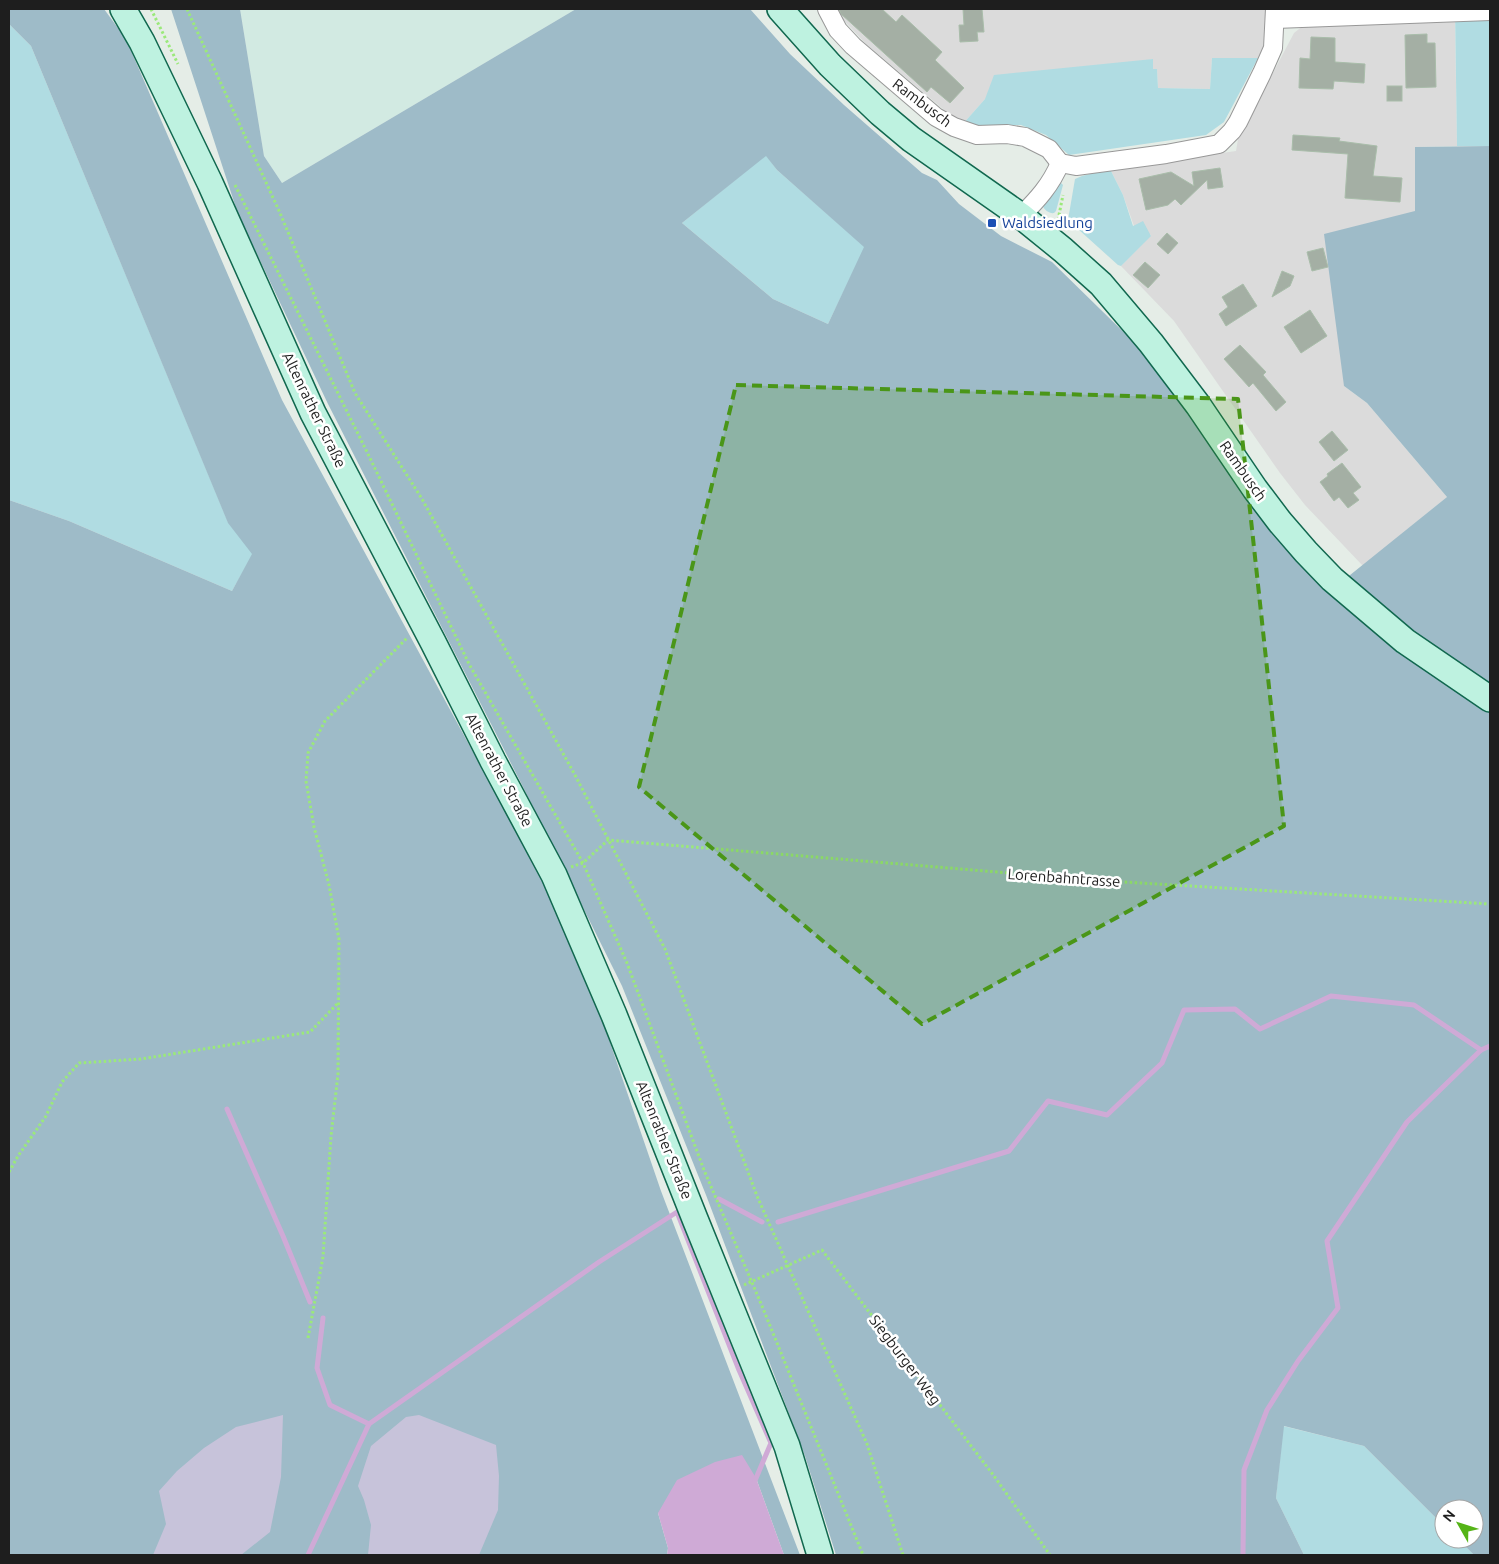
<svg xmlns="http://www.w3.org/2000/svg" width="1499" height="1564" font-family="Ubuntu,sans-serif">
	<rect width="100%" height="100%" fill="#e5ede7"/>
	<!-- residential -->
	<g fill="#dbdbdb">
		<polygon points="836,9 1265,9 1265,31 1263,49 1258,58 1212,58 1210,89 1158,88 1157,70 1153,70 1153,59 985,99 962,125 866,44 838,14"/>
		<polygon points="1455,22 1457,146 1415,147 1415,211 1344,386 1367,403 1447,497 1363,566 1305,505 1280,473 1174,321 1121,266 1151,235 1134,226 1123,195 1110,169 1236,151 1238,139 1294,33 1304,25"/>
	</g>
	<!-- farmland -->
	<polygon fill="#d2eae2" points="240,9 576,9 282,183 264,156"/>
	<!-- grass -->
	<g fill="#b0dce2">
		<polygon points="1455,9 1490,9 1490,146 1457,146"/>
		<polygon points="9,24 31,46 228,522 253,554 232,591 69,521 9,500"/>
		<polygon points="1212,58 1258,58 1224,122 1206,135 1069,155 1046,135 1021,125 962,125 985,99 994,75 1153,59 1153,69 1157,69 1158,88 1210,89"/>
		<polygon points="766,155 777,170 865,247 828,324 773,299 682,223"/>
		<polygon points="1110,169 1123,195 1133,226 1143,221 1151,236 1121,266 1118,265 1068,220 1075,179 1082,176"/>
		<path d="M1061 183 1063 185 1056 211 1054 213C1050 214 1044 210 1043 206L1045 201Z"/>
		<polygon points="1283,1426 1364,1446 1444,1526 1444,1539 1458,1539 1474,1555 1304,1555 1276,1498"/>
	</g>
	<!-- forest -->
	<g fill="#9ebbc8" fill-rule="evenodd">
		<polygon points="9,9 104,9 126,39 282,400 543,881 605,1028 661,1191 800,1555 784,1555 756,1478 658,1513 668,1548 667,1555 9,1555 9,500 69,521 232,591 252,554 228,523 31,46 9,24"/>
		<path d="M171 9H240L264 156 282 183 576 9H750L790 54 844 105 922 173 937 180 959 204 1001 236 1052 262 1147 355 1238 482 1329 592 1447 497 1367 403 1344 386 1324 234 1415 211V147L1490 146V1555H1474L1458 1539H1474V1509H1444V1526L1364 1446 1284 1426 1276 1498 1304 1555H836L805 1456 706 1195 622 986 520 781 328 404 238 214ZM766 156 777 170 864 247 828 324 773 299 682 223Z"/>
	</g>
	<!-- wetland -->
	<g fill="#c7c3da">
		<polygon points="283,1415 281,1477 270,1532 241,1555 153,1555 166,1524 159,1491 177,1471 204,1448 236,1427"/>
		<polygon points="419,1415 496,1445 499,1476 498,1510 479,1555 368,1555 371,1525 364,1500 358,1486 371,1446 406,1417"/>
	</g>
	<!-- water -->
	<polygon fill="#cfaad6" points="742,1455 756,1478 784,1555 667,1555 668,1548 658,1513 677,1480 715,1462"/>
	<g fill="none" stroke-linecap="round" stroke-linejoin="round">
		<!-- stream -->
		<g stroke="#cfaad6" stroke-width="5">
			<polyline points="227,1109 283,1236 310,1302"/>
			<polyline points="719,1199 762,1222"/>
			<polyline points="778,1222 1009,1151 1048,1101 1107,1115 1162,1063 1184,1010 1235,1009 1260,1029 1331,996 1414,1005 1481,1050"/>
			<polyline points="323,1318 317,1368 330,1405 369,1424"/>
			<polyline points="308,1555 369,1424 599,1262 677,1212 739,1370 771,1443 754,1483"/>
			<polyline points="1243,1555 1244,1470 1267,1410 1298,1361 1338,1308 1327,1241 1407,1122 1481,1050 1490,1046"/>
		</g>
	</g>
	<!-- building -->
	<g fill="#a4afa4" stroke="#a9bdaa">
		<polygon points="839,9 882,9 896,22 902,15 942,52 935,60 964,88 950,103 931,87 927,92 841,14"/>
		<polygon points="963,9 982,9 984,32 977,32 978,41 960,42 959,25 964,25"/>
		<polygon points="1427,34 1427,43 1435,43 1436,87 1406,88 1405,35"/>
		<polygon points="1311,37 1335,38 1335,62 1365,64 1364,83 1334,81 1333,89 1299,88 1300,58 1310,59"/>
		<rect x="1387" y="86" width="15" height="15"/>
		<polygon points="1293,135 1340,138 1339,141 1377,146 1373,176 1402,178 1400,202 1345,198 1348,154 1292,150"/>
		<polygon points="1220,168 1223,187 1208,189 1207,180 1181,205 1175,199 1168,205 1146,210 1139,179 1171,172 1194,186 1192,172"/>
		<polygon points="1167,233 1178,243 1168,254 1157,244"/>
		<polygon points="1323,248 1328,267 1312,271 1307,252"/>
		<polygon points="1145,262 1160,275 1148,288 1133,275"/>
		<polygon points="1282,271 1294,276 1290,286 1272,297"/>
		<polygon points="1243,284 1257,306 1226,326 1219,314 1228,307 1222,297"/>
		<polygon points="1310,310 1327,336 1301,353 1284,327"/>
		<polygon points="1240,345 1266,372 1263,375 1286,402 1276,411 1253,383 1249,387 1224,359"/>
		<polygon points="1332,431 1348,450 1334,461 1319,442"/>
		<polygon points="1342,463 1361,487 1353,493 1359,500 1348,508 1339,497 1334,501 1320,482 1328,476 1327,474"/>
	</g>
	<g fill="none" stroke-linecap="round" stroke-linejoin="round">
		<defs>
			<g id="street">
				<polyline points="827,9 838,30 853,46 936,117 954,127 977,135 1007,134 1025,137 1049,149 1060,163"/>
				<polyline points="1275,19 1490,11"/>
				<polyline points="1060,163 1076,166 1166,154 1219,144 1232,131 1238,122 1262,73 1273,48 1275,9"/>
				<path d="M1021 216C1037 200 1051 185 1060 163"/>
			</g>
			<g id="secondary">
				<polyline points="123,9 142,42 210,183 313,413 433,642 493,761 554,875 614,1015 695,1219 787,1446 820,1555"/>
				<polyline points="780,9 830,65 880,113 911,139 1021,216 1063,250 1101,284 1151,343 1198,405 1255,489 1280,522 1306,552 1332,579 1405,641 1490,699"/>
			</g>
		</defs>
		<!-- street casing -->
		<use href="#street" stroke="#989898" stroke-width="20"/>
		<!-- secondary casing -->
		<use href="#secondary" stroke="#11684f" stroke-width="28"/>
		<!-- path -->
		<g stroke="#9be97a" stroke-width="3" stroke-dasharray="2.5 2.5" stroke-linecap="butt">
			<polyline points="151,9 178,64"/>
			<polyline points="187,9 280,213 355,393 422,499 575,775 665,949 757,1196 867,1444 903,1555"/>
			<polyline points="235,185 367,452 469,664 583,863 627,963 704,1170 762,1306 863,1555"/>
			<polyline points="1058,220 1063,195"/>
			<polyline points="571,867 583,863 608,840 1107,881 1490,904"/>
			<polyline points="9,1172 18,1156 46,1116 62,1082 79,1063 141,1059 310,1032 338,1003"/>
			<polyline points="744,1285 822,1250 994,1476 1050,1555"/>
			<polyline points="308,1338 323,1257 331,1136 338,1074 339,939 329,885 314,827 306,781 308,753 325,721 408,637"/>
		</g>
		<!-- street -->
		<use href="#street" stroke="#fff" stroke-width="18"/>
		<!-- secondary -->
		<use href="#secondary" stroke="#bef2e0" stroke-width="25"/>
	</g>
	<!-- marked area -->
	<path fill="#4a9618" fill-opacity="0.2" stroke="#4a9618" stroke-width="4" stroke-dasharray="10 6" stroke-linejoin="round" d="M736 385 1238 399 1284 826 922 1024 639 787Z"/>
	<!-- markers -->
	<rect fill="#1a4fb4" stroke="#fff" stroke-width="2" x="987" y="218" width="10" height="10" rx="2.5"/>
	<g text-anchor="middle" stroke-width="5" stroke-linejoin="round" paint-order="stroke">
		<!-- street labels -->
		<g font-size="15" fill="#1e1e1e" stroke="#fff">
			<text transform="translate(922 103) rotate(37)" y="5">Rambusch</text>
			<text transform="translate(314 410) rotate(64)" y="5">Altenrather Straße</text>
			<text transform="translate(1243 471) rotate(55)" y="5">Rambusch</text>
			<text transform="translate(499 770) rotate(62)" y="5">Altenrather Straße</text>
			<text transform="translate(1064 878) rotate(4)" y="5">Lorenbahntrasse</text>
			<text transform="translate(664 1140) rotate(68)" y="5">Altenrather Straße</text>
			<text transform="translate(905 1360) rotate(53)" y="5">Siegburger Weg</text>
		</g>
		<!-- transit labels -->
		<g font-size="15" fill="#164399" stroke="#fff" text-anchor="start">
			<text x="1002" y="228">Waldsiedlung</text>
		</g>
	</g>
	<!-- border -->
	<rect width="1499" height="1564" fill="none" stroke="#1e1e1e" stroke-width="20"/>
	<!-- north arrow -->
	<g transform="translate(1459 1524) rotate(309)"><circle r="24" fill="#ffffff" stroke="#a5a5a5"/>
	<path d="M0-4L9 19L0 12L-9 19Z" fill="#55b417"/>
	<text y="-8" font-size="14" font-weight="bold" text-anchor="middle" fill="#1e1e1e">N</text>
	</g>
</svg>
